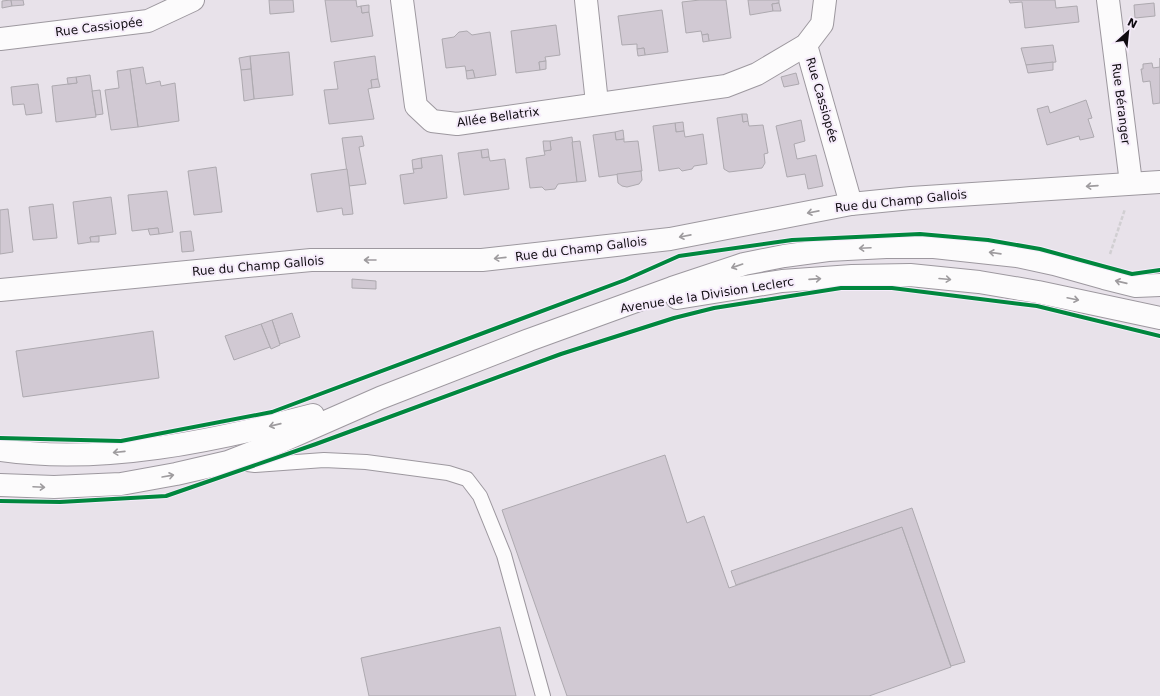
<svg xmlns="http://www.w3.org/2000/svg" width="1160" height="696" font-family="'DejaVu Sans',sans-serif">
	<rect width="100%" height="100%" fill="#e8e2ea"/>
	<!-- building -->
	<g fill="#d1c9d3" stroke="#ada9af">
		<polygon points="11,0 12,6 2,8 2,1"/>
		<polygon points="11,0 23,0 24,5 12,6"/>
		<polygon points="269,0 293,0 294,12 270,14"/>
		<polygon points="325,0 356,0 357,7 361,6 362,13 369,12 373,36 331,42"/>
		<polygon points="700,0 726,0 731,38 709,41 708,34 702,35 701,31 686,33 682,2"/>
		<polygon points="748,0 779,0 779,3 772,4 773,11 750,15"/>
		<polygon points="1009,0 1055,0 1056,8 1077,6 1079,22 1025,28 1022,2 1010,3"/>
		<polygon points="779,3 781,11 773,11 772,4"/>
		<polygon points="1154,3 1155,16 1135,18 1134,5"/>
		<polygon points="369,5 369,12 362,13 361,6"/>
		<polygon points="662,10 668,52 645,55 644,48 637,49 637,44 622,45 618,16"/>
		<polygon points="556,25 560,55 545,57 546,61 539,62 540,70 516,73 511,31"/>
		<polygon points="467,31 472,35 490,32 496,75 475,78 473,70 466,71 465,66 446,68 442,39 454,37 459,32"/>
		<polygon points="708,34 709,41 703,42 702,35"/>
		<polygon points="1053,45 1056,62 1026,65 1021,48"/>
		<polygon points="644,48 645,55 638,56 637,49"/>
		<polygon points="289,52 293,95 254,99 250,56"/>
		<polygon points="250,56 251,69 241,70 239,58"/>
		<polygon points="375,56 378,79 371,80 372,88 368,89 374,119 329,124 324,90 338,89 334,62"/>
		<polygon points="1160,58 1160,103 1153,104 1150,81 1143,82 1141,69 1143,69 1143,64 1152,63 1153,68 1160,67"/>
		<polygon points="546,61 546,69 540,70 539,62"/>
		<polygon points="1053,62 1053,70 1028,73 1026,65"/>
		<polygon points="143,67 146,84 160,81 161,86 175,83 179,121 138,127 130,69"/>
		<polygon points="130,69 138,127 111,130 105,90 119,88 117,71"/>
		<polygon points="251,69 254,99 244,101 241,70"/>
		<polygon points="473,70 475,78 467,79 466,71"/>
		<polygon points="796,73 799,84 784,87 781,77"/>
		<polygon points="90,75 96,117 56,122 52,86 77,83 76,77"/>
		<polygon points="76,77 77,83 68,84 67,78"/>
		<polygon points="378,79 380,87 372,88 371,80"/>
		<polygon points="38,84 42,113 26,115 24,104 13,105 11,87"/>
		<polygon points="100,90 103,114 96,115 92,91"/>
		<polygon points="1086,100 1092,118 1088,119 1094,137 1080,140 1079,136 1047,145 1037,109 1048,106 1050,113"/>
		<polygon points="742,114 743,122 748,121 749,126 763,125 768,153 764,154 765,163 762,168 729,172 724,169 717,118"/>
		<polygon points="742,114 747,114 748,121 743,122"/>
		<polygon points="801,120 805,141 794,144 797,159 816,155 823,186 808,189 805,174 787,177 776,126"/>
		<polygon points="683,122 684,131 676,132 675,123"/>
		<polygon points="675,123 676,132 684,131 685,137 703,134 707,164 694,166 692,169 682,171 679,168 659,171 653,126"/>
		<polygon points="623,130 624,139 616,140 615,132"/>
		<polygon points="615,132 616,140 624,139 624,142 638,141 642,171 599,177 593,135"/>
		<polygon points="362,136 364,146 359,147 366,184 349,186 342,138"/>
		<polygon points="572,137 577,182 558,184 555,189 545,190 542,187 530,188 526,158 545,155 544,151 551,150 550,141"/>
		<polygon points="543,141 550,141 551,150 544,151"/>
		<polygon points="580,141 586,181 577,182 572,142"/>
		<polygon points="488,149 489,157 482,158 481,150"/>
		<polygon points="481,150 482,158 489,157 490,161 505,159 509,189 464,195 458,153"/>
		<polygon points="442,155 447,198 404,204 400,175 414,173 413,169 422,168 421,158"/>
		<polygon points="421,158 422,168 413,169 412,160"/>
		<polygon points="216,167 222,212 194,215 188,171"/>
		<polygon points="347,169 353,214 343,215 342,208 317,212 311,174"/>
		<polygon points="641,171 642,180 639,184 627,187 622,186 618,183 617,174"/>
		<polygon points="167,191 173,232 159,234 158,228 132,231 128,195"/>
		<polygon points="111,197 116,234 90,237 91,242 78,244 73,202"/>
		<polygon points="53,204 57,238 33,240 29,207"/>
		<polygon points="8,209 13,252 0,254 0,210"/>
		<polygon points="158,228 159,234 150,235 148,229"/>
		<polygon points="191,231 194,251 182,252 180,232"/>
		<polygon points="99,236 99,242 91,242 90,237"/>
		<polygon points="352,279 376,281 376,289 352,288"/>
		<polygon points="292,313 300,337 280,344 272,320"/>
		<polygon points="272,320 280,345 271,349 261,324"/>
		<polygon points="261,324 270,347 234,360 225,336"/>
		<polygon points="153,331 159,378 23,397 16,351"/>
		<polygon points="665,455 687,523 704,516 729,588 902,527 951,667 869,696 567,696 502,510"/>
		<polygon points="912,508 965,662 951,666 902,527 736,585 731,571"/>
		<polygon points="500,627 516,696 369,696 361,658"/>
	</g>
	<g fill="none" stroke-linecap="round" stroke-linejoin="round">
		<defs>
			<polyline id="service" points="232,462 255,465 324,460 366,462 448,473 467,479 480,496 504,555 543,696"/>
			<g id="minor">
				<polyline points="402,0 416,106 432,121 457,124 726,86 757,74 806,45 822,24 825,0"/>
				<polyline points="586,0 597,103"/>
				<polyline points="1108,0 1131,183"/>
				<polyline points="0,39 148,21 193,0"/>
				<polyline points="806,45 851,204"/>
				<polyline points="0,290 311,260 482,260 670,239 851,204 911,198 1160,182"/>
			</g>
			<g id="primary">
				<polyline points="677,298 782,281 852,276 910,275 979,282 1038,292 1160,318"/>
				<path d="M0 450C103 465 214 441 313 415"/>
				<polyline points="0,485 54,487 121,484 176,474 228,462 282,441 380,398 529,340 672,288 744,264 784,256 828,250 886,247 934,247 1017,256 1054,264 1104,278 1136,286 1160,285"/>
			</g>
		</defs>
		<!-- service casing -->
		<use href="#service" stroke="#9d989f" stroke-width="16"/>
		<!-- minor casing -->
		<use href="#minor" stroke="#9d989f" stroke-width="24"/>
		<!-- primary casing -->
		<use href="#primary" stroke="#9d989f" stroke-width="24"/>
		<!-- path -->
		<polyline stroke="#d1cfd2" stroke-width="2.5" stroke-dasharray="4 2" stroke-linecap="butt" points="1110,254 1125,209"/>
		<!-- service -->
		<use href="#service" stroke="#fcfbfc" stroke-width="14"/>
		<!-- minor -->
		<use href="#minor" stroke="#fcfbfc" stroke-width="22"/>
		<!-- primary -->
		<use href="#primary" stroke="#fcfbfc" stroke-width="22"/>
		<defs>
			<g id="cycleway">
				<polyline points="0,438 121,441 272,412 625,280 679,256 792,240 920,234 988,240 1040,249 1132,274 1160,270"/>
				<polyline points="0,501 60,502 166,496 316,444 561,354 674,318 714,308 841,288 892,288 1037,306 1160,336"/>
			</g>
		</defs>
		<!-- cycleway casing -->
		<use href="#cycleway" stroke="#f6ecfb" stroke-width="6"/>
		<!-- cycleway -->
		<use href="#cycleway" stroke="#00873e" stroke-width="4"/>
	</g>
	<!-- one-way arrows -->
	<defs><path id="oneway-shaft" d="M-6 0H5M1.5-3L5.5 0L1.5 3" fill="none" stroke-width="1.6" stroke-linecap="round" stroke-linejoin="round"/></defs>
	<g stroke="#9e9b9e">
		<use href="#oneway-shaft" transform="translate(1092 186) rotate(176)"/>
		<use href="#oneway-shaft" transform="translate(813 212) rotate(169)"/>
		<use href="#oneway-shaft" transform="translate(685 236) rotate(169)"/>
		<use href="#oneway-shaft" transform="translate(865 248) rotate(177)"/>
		<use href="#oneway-shaft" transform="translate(995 253) rotate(-172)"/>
		<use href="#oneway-shaft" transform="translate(500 258) rotate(174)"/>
		<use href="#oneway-shaft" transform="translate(370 260) rotate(-180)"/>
		<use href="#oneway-shaft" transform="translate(737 266) rotate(161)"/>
		<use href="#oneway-shaft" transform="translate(815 279) rotate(-4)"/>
		<use href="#oneway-shaft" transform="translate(945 279) rotate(5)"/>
		<use href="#oneway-shaft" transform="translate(1121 282) rotate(-167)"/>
		<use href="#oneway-shaft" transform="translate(1073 299) rotate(12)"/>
		<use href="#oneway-shaft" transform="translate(275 425) rotate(167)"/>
		<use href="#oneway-shaft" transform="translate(119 452) rotate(174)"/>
		<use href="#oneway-shaft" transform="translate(168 476) rotate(-10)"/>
		<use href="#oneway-shaft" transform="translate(39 487) rotate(3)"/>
	</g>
	<g text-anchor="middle" stroke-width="4" stroke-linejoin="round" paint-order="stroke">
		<!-- street labels -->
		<g font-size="12" fill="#100c11" stroke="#f6ecfb">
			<text transform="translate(99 27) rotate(-7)" y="4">Rue Cassiopée</text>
			<text transform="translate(822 100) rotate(74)" y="4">Rue Cassiopée</text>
			<text transform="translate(1121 104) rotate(83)" y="4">Rue Béranger</text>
			<text transform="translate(498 117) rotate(-8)" y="4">Allée Bellatrix</text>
			<text transform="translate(901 201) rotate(-6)" y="4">Rue du Champ Gallois</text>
			<text transform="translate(581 249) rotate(-7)" y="4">Rue du Champ Gallois</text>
			<text transform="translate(258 266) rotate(-5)" y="4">Rue du Champ Gallois</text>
			<text transform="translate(707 295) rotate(-9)" y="4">Avenue de la Division Leclerc</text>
		</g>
	</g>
	<!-- north arrow -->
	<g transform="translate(1128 32) rotate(27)" stroke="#f6ecfb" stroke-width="3" paint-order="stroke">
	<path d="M0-3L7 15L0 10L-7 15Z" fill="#100c11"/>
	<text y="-6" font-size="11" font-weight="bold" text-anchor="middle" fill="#100c11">N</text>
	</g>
</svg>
